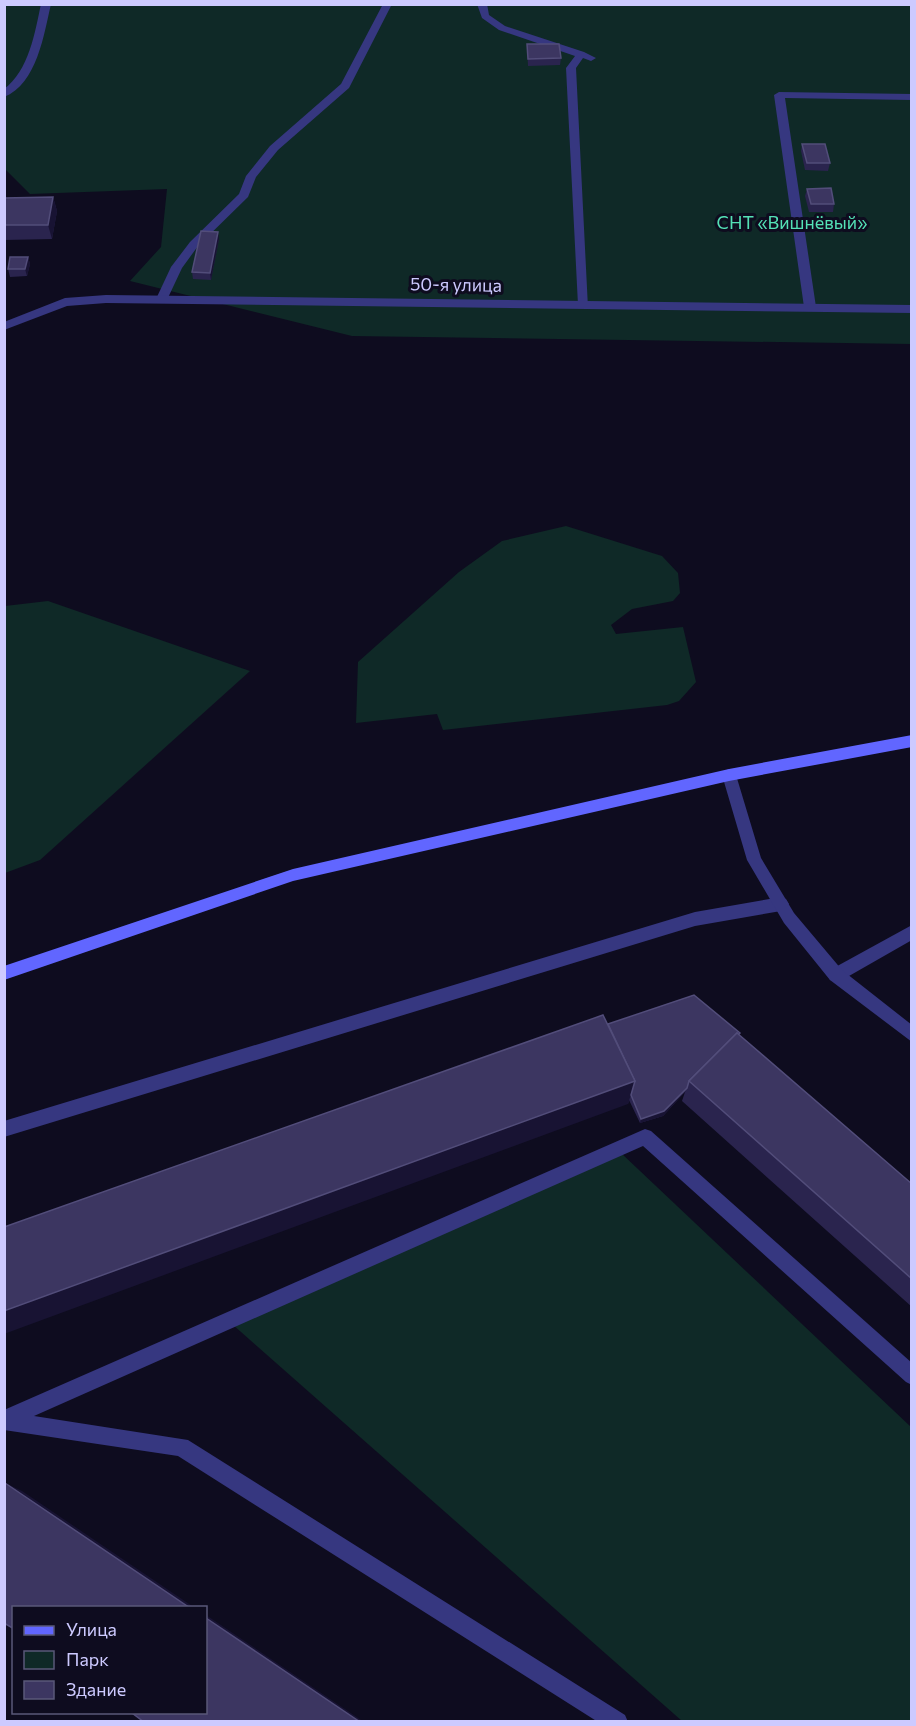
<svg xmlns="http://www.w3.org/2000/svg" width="916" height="1726" font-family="Commissioner,sans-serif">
	<rect width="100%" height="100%" fill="#0e0c1f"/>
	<!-- green -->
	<g fill="#0f2927">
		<polygon points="4,5 911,5 911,344 352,336 130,281 161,247 167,189 30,194 5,169"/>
		<polygon points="566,526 662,556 678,573 680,593 673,601 632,609 611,625 616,634 683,627 696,682 679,701 667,705 443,730 437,714 356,723 358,662 459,572 502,541"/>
		<polygon points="48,601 250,671 40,860 5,873 5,606"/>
		<polygon points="621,1153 911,1427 911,1721 682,1721 232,1324"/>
	</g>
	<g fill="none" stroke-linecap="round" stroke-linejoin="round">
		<!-- lane -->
		<g fill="#363780" fill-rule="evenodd">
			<path d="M41 4H51C44 34 37 84 4 97V89C29 71 35 32 41 4Z"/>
			<polygon points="383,4 392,4 349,88 278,150 256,177 248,197 198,246 182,268 166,302 158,302 156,299 171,267 190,242 239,194 246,176 270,146 341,84"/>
			<polygon points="477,4 487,4 489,15 505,26 584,52 596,58 591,61 583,58 576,68 588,308 580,308 578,305 566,68 575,56 499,30 482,18"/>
			<polygon points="779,92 912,94 912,100 785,98 816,307 810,311 804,307 774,95"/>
			<polygon points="781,897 786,899 789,904 786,909 781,911 695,926 4,1137 4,1121 695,912"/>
			<polygon points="912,925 912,940 842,980 836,982 830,980 828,975 830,970"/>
			<polygon points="645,1129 651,1131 912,1363 912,1385 906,1382 643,1146 34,1416 188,1440 625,1715 628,1722 598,1722 178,1456 4,1430 4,1410"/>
		</g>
		<!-- street -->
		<g fill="#363780" fill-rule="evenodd">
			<polygon points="106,295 912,305 912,313 106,303 67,306 4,330 4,322 65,298"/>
			<polygon points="729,769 734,771 736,775 761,858 794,913 842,970 912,1025 912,1042 830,980 784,923 747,860 722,775 724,771"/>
		</g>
		<!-- secondary -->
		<polygon fill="#6166ff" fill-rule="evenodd" points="912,735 912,747 729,781 293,881 4,980 4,966 293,869 729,769"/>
	</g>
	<!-- wall -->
	<g fill="#2a244e">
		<polygon points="527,44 561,58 560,65 528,66"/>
		<polygon points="802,144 830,163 828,171 805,170 801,151"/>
		<polygon points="807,189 834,204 833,212 809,212 805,196"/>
		<polygon points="53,197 57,211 52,239 4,240 4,198"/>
		<polygon points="219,239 211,280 193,279 192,272"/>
		<polygon points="28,257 30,264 27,276 10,277 8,269"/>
		<polygon points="608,1024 740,1033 739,1035 912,1184 912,1307 682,1101 685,1092 663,1116 640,1123 629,1100 628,1104"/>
	</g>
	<!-- shaded-wall -->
	<g fill="#181333">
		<polygon points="53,197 57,211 52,239 48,225"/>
		<polygon points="218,232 219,239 211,280 210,273"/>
		<polygon points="28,257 30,264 27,276 25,269"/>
		<polygon points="635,1081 628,1104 4,1334 4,1311"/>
		<polygon points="687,1088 685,1092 663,1116 640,1123 641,1119"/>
		<polygon points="5,1483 22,1491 195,1608 190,1608"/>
		<polygon points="206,1615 364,1722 360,1722 206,1618"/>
	</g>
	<!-- building -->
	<g fill="#3c3661" stroke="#524d7a" stroke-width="1.5">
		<polygon points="527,44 559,44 561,58 528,59"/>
		<polygon points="802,144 825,144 830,163 807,163"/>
		<polygon points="831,188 834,204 811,204 807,189"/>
		<polygon points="53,197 48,225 4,225 4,198"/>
		<polygon points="201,231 218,232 210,273 192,272"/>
		<polygon points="10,257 28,257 25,269 8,269"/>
		<polygon points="694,995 740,1033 738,1035 737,1033 689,1081 687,1088 664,1111 641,1119 631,1095 635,1081 608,1024"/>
		<polygon points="603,1015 635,1081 4,1311 4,1227"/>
		<polygon points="737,1033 912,1184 912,1279 689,1081"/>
		<polygon points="5,1483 190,1608 14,1608 14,1629 4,1623"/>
		<polygon points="206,1618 360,1722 144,1722 132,1713 206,1713"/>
	</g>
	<g text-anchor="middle" stroke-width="6" stroke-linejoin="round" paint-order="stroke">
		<!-- far-park labels -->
		<g font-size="18" fill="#54e1b6" stroke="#0e0c1f">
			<text x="792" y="229">СНТ «Вишнёвый»</text>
		</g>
		<!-- far-street labels -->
		<g font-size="18" fill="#cdcaff" stroke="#0e0c1f">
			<text transform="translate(456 285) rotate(1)" y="6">50-я улица</text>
		</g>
	</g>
	<!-- border -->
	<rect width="916" height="1726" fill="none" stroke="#cdcaff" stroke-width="12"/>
	<!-- legend -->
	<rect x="12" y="1606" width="195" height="108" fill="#0e0c1f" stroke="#5a5879" stroke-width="1.5"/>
	<rect x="24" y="1626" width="30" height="9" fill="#6166ff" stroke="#5a5879" stroke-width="1.5"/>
	<text x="66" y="1636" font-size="18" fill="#cdcaff">Улица</text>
	<rect x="24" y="1651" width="30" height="18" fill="#0f2927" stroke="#5a5879" stroke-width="1.5"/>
	<text x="66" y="1666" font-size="18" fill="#cdcaff">Парк</text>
	<rect x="24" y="1681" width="30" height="18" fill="#3c3661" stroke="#5a5879" stroke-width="1.5"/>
	<text x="66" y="1696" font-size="18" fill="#cdcaff">Здание</text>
</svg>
